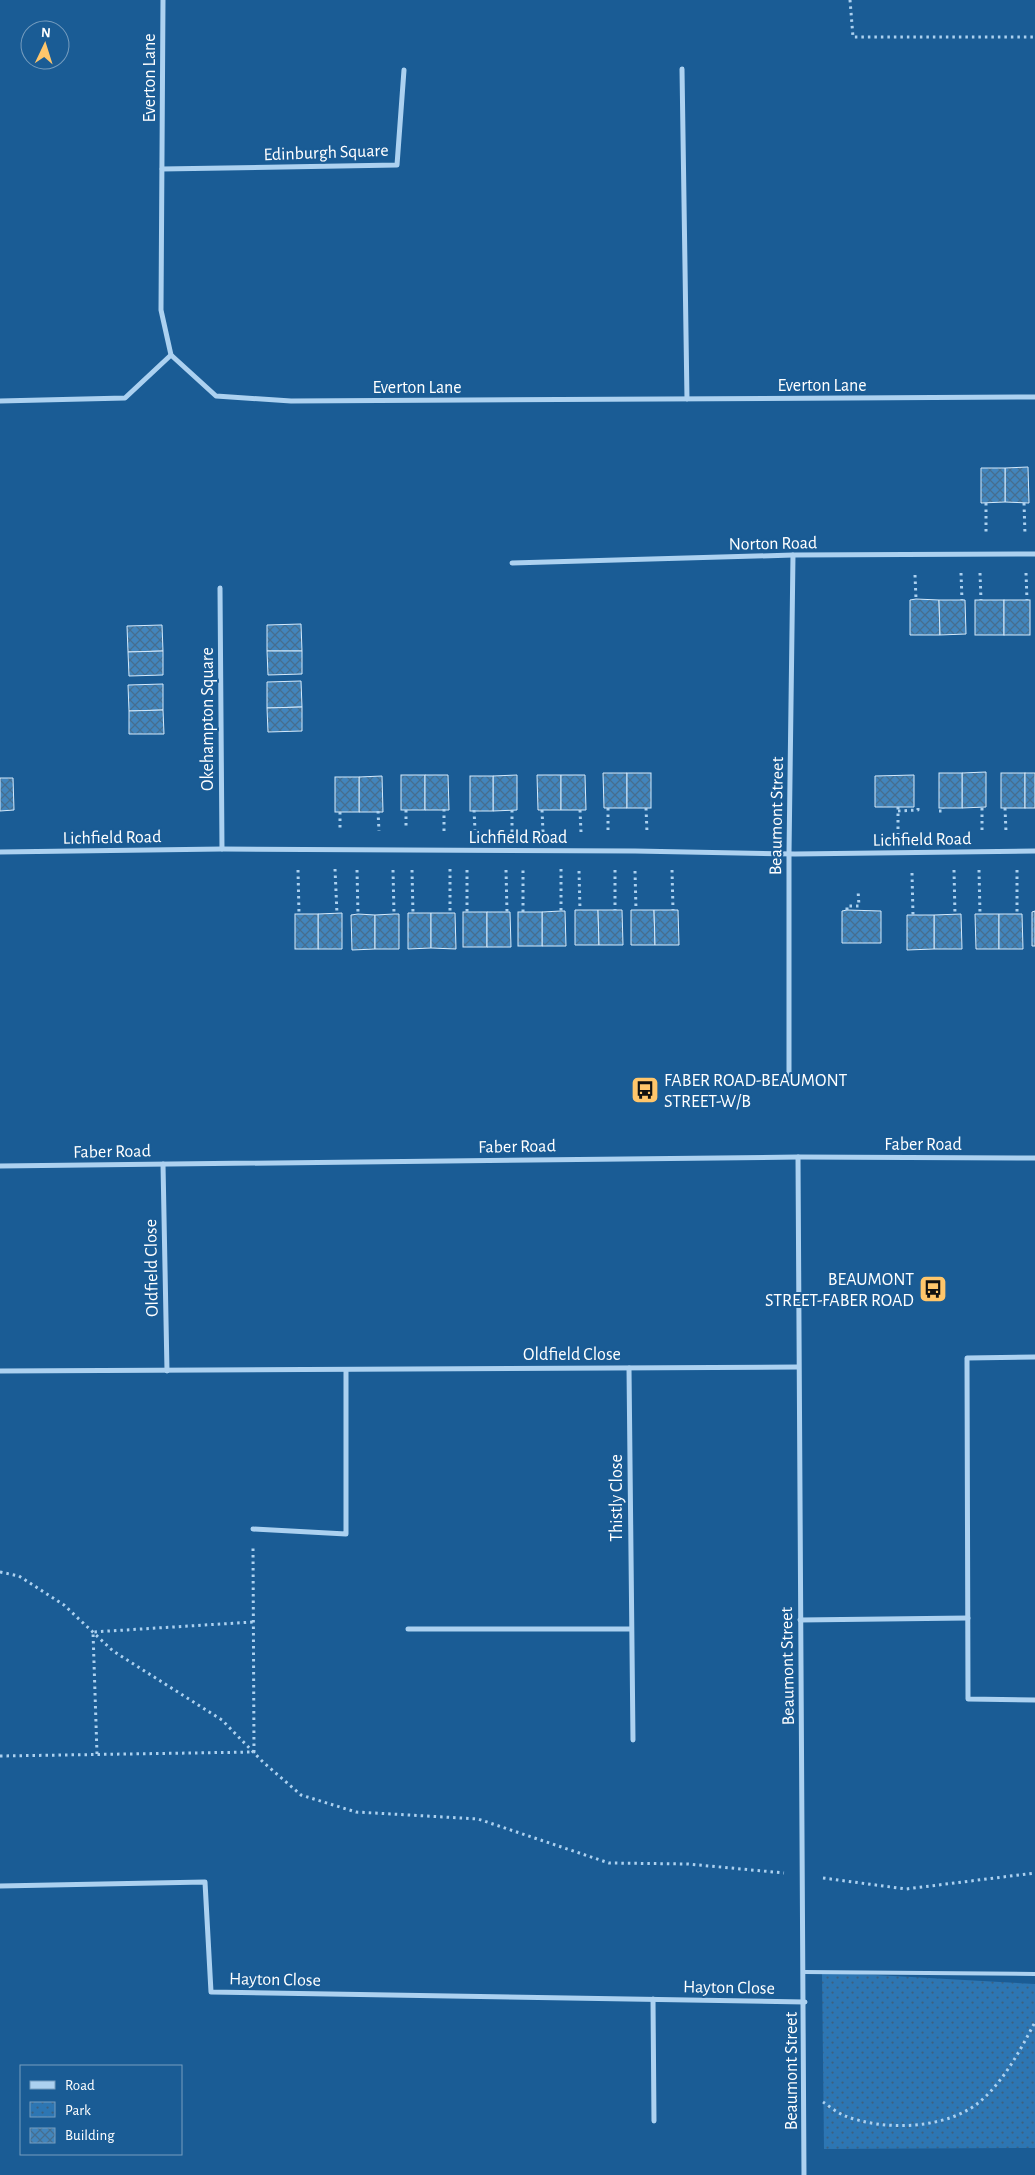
<svg xmlns="http://www.w3.org/2000/svg" width="1035" height="2175" font-family="'Alegreya Sans',sans-serif">
	<defs>
		<pattern id="park-dots" width="8" height="8" patternUnits="userSpaceOnUse" patternTransform="scale(1.25)"><rect width="8" height="8" fill="#2d76b3"/><path d="M2 2h.1M6 6h.1" fill="none" stroke="#3c6180" stroke-width="1.8" stroke-linecap="round"/></pattern>
		<pattern id="building-cross-hatch" width="8" height="8" patternUnits="userSpaceOnUse" patternTransform="scale(1.25)"><rect width="8" height="8" fill="#4285bc"/><path d="M0 0l8 8M0 8l8-8" fill="none" stroke="#466e8f"/></pattern>
	</defs>
	<rect width="100%" height="100%" fill="#1a5c95"/>
	<!-- park -->
	<polygon fill="url(#park-dots)" points="822,1972 1035,1984 1035,2148 824,2149"/>
	<!-- building -->
	<g fill="url(#building-cross-hatch)" stroke="#d3e9fb">
		<polygon points="1028,467 1029,503 1005,502 1005,468"/>
		<polygon points="981,468 1005,468 1005,502 981,503"/>
		<polygon points="916,599 939,600 940,635 910,635 910,600"/>
		<polygon points="939,600 965,600 966,634 940,635"/>
		<rect x="975" y="600" width="29" height="35"/>
		<rect x="1004" y="600" width="26" height="35"/>
		<polygon points="301,624 302,651 267,651 267,625"/>
		<polygon points="162,625 163,651 128,652 127,626"/>
		<polygon points="163,651 163,675 129,676 128,652"/>
		<polygon points="267,651 302,651 302,674 268,675"/>
		<polygon points="301,681 302,707 267,708 267,682"/>
		<polygon points="163,684 163,710 129,711 128,685"/>
		<polygon points="302,707 302,731 268,732 267,708"/>
		<polygon points="163,710 164,734 129,734 129,711"/>
		<polygon points="986,772 986,807 962,808 962,773"/>
		<polygon points="603,773 627,773 627,808 604,808"/>
		<rect x="627" y="773" width="24" height="35"/>
		<rect x="939" y="773" width="23" height="35"/>
		<rect x="1001" y="773" width="24" height="35"/>
		<rect x="1025" y="773" width="10" height="35"/>
		<rect x="401" y="775" width="24" height="35"/>
		<polygon points="425,775 448,775 449,810 425,810"/>
		<polygon points="517,775 517,810 493,811 493,776"/>
		<polygon points="537,775 561,775 561,810 538,810"/>
		<polygon points="561,775 585,775 586,810 561,810"/>
		<polygon points="914,775 914,807 875,807 875,776"/>
		<polygon points="382,776 383,812 359,812 359,777"/>
		<rect x="470" y="776" width="23" height="35"/>
		<rect x="335" y="777" width="24" height="35"/>
		<polygon points="0,778 13,778 14,810 0,811"/>
		<polygon points="575,910 598,910 599,945 575,945"/>
		<polygon points="598,910 622,910 623,945 599,945"/>
		<polygon points="631,910 654,910 655,945 631,945"/>
		<polygon points="654,910 678,910 679,945 655,945"/>
		<polygon points="847,910 881,911 881,943 842,943 842,911"/>
		<polygon points="561,911 565,911 566,946 542,946 542,912"/>
		<polygon points="1035,911 1035,946 1032,946 1032,912"/>
		<rect x="463" y="912" width="24" height="35"/>
		<polygon points="487,912 510,912 511,947 487,947"/>
		<rect x="518" y="912" width="24" height="34"/>
		<polygon points="342,913 342,949 318,949 318,914"/>
		<polygon points="408,913 431,913 431,948 408,949"/>
		<polygon points="431,913 455,913 456,949 431,948"/>
		<rect x="295" y="914" width="23" height="35"/>
		<polygon points="358,914 375,915 375,949 352,950 351,915"/>
		<polygon points="394,914 399,914 399,949 375,949 375,915"/>
		<polygon points="961,914 962,949 934,949 934,915"/>
		<polygon points="975,914 999,914 999,949 976,949"/>
		<polygon points="999,914 1022,914 1023,949 999,949"/>
		<polygon points="907,915 934,915 934,949 907,950"/>
	</g>
	<g fill="none" stroke-linecap="round" stroke-linejoin="round">
		<!-- path -->
		<g stroke="#acd1f0" stroke-width="3" stroke-dasharray="2.5 4" stroke-linecap="butt">
			<polyline points="850,0 853,37 1035,37"/>
			<polyline points="986,503 986,535"/>
			<polyline points="1024,503 1025,535"/>
			<polyline points="961,573 962,600"/>
			<polyline points="980,573 981,600"/>
			<polyline points="1026,573 1027,600"/>
			<polyline points="915,575 916,599"/>
			<polyline points="898,807 898,834"/>
			<polyline points="608,808 608,832"/>
			<polyline points="646,808 647,832"/>
			<polyline points="982,808 982,832"/>
			<polyline points="1005,808 1006,832"/>
			<polyline points="444,809 444,831"/>
			<polyline points="406,810 406,829"/>
			<polyline points="474,810 475,830"/>
			<polyline points="512,810 512,832"/>
			<polyline points="542,810 543,832"/>
			<polyline points="580,810 581,832"/>
			<polyline points="378,811 379,831"/>
			<polyline points="898,811 918,810 918,806"/>
			<polyline points="939,811 943,811 943,808"/>
			<polyline points="340,812 340,831"/>
			<polyline points="335,869 337,914"/>
			<polyline points="450,869 450,913"/>
			<polyline points="561,869 561,911"/>
			<polyline points="298,870 299,914"/>
			<polyline points="357,870 358,914"/>
			<polyline points="393,870 394,914"/>
			<polyline points="412,870 413,914"/>
			<polyline points="467,870 467,912"/>
			<polyline points="506,870 507,912"/>
			<polyline points="615,870 615,910"/>
			<polyline points="672,870 673,910"/>
			<polyline points="954,870 955,915"/>
			<polyline points="979,870 980,914"/>
			<polyline points="1017,870 1017,914"/>
			<polyline points="579,871 580,910"/>
			<polyline points="635,871 636,910"/>
			<polyline points="912,873 913,915"/>
			<polyline points="847,910 847,906 859,906 858,890"/>
			<polyline points="523,912 523,870"/>
			<polyline points="0,1572 19,1576 64,1605 113,1651 222,1720 263,1762 301,1795 356,1812 478,1819 609,1863 688,1864 784,1873"/>
			<polyline points="97,1754 93,1632 253,1622"/>
			<polyline points="0,1756 254,1752 253,1547"/>
			<polyline points="823,1878 906,1889 1035,1873"/>
			<path d="M823 2102C829 2106 836 2112 843 2115 883 2132 951 2130 984 2098 1006 2077 1021 2049 1035 2022"/>
		</g>
		<!-- service -->
		<polyline stroke="#acd1f0" stroke-width="4" points="804,1972 1035,1974"/>
		<!-- minor -->
		<g stroke="#acd1f0" stroke-width="5">
			<polyline points="163,0 161,310 171,355 216,396 291,401 1035,397"/>
			<polyline points="682,69 687,399"/>
			<polyline points="162,169 397,165 404,70"/>
			<polyline points="0,401 125,398 171,355"/>
			<polyline points="512,563 793,555 1035,554"/>
			<polyline points="220,588 222,849"/>
			<polyline points="0,852 222,849 635,851 795,854 1035,851"/>
			<polyline points="789,1078 789,853 793,555"/>
			<path d="M798 1157C797 1496 805 1836 804 2175"/>
			<polyline points="163,1164 167,1371"/>
			<polyline points="0,1166 798,1157 1035,1158"/>
			<polyline points="1035,1357 967,1358 968,1699 1035,1700"/>
			<polyline points="629,1368 633,1740"/>
			<polyline points="0,1371 798,1367"/>
			<polyline points="253,1529 346,1534 346,1370"/>
			<polyline points="800,1620 968,1618"/>
			<polyline points="408,1629 631,1629"/>
			<polyline points="0,1886 205,1882 211,1992 805,2002"/>
			<polyline points="653,1999 654,2121"/>
		</g>
	</g>
	<!-- icons -->
	<defs>
		<symbol id="bus-square" viewBox="-11 -11 22 22"><rect x="-9" y="-9" width="18" height="18" rx="4" fill="#ffc66b" stroke="#1a5c95"/><path d="M-5-6H5V4H4V6H2V4H-2V6H-4V4H-5ZM-3.5-4V0h7V-4ZM-3.5 1.2v1.5H-2V1.2ZM2 1.2v1.5H3.5V1.2Z" fill="#111"/></symbol>
	</defs>
	<g fill-rule="evenodd">
		<use href="#bus-square" x="629" y="1074" width="32" height="32"/>
		<use href="#bus-square" x="917" y="1273" width="32" height="32"/>
	</g>
	<g text-anchor="middle" stroke-width="4" stroke-linejoin="round" paint-order="stroke">
		<!-- street labels -->
		<g font-size="18" fill="#fff" stroke="#1a5c95">
			<text transform="translate(149 78) rotate(-90)" y="6">Everton Lane</text>
			<text transform="translate(326 152) rotate(-2)" y="6">Edinburgh Square</text>
			<text x="822" y="391">Everton Lane</text>
			<text x="417" y="393">Everton Lane</text>
			<text transform="translate(773 543) rotate(-1)" y="6">Norton Road</text>
			<text transform="translate(207 719) rotate(-90)" y="6">Okehampton Square</text>
			<text transform="translate(776 816) rotate(-89)" y="6">Beaumont Street</text>
			<text transform="translate(112 837) rotate(-1)" y="6">Lichfield Road</text>
			<text x="518" y="843">Lichfield Road</text>
			<text transform="translate(922 839) rotate(-1)" y="6">Lichfield Road</text>
			<text x="923" y="1150">Faber Road</text>
			<text transform="translate(517 1146) rotate(-1)" y="6">Faber Road</text>
			<text transform="translate(112 1151) rotate(-1)" y="6">Faber Road</text>
			<text transform="translate(151 1268) rotate(-91)" y="6">Oldfield Close</text>
			<text x="572" y="1360">Oldfield Close</text>
			<text transform="translate(616 1498) rotate(-90)" y="6">Thistly Close</text>
			<text transform="translate(787 1666) rotate(-91)" y="6">Beaumont Street</text>
			<text transform="translate(275 1979) rotate(1)" y="6">Hayton Close</text>
			<text transform="translate(729 1987) rotate(1)" y="6">Hayton Close</text>
			<text transform="translate(791 2071) rotate(-90)" y="6">Beaumont Street</text>
		</g>
		<!-- poi labels -->
		<g font-size="18" fill="#fff" stroke="#1a5c95" text-anchor="start">
			<text x="664" y="1086">FABER ROAD-BEAUMONT<tspan x="664" dy="21">STREET-W/B</tspan></text>
			<text x="914" y="1285" text-anchor="end">BEAUMONT<tspan x="914" dy="21">STREET-FABER ROAD</tspan></text>
		</g>
	</g>
	<!-- legend -->
	<rect x="20" y="2065" width="162" height="90" fill="#1a5c95" stroke="#769dbf"/>
	<rect x="30" y="2081" width="25" height="8" fill="#acd1f0" stroke="#769dbf"/>
	<text x="65" y="2090" font-size="15" fill="#ffffff">Road</text>
	<rect x="30" y="2102" width="25" height="15" fill="url(#park-dots)" stroke="#769dbf"/>
	<text x="65" y="2115" font-size="15" fill="#ffffff">Park</text>
	<rect x="30" y="2128" width="25" height="15" fill="url(#building-cross-hatch)" stroke="#769dbf"/>
	<text x="65" y="2140" font-size="15" fill="#ffffff">Building</text>
	<!-- north arrow -->
	<g transform="translate(45 45) rotate(4)"><circle r="24" fill="#1a5c95" stroke="#769dbf"/>
	<path d="M0-4L9 19L0 12L-9 19Z" fill="#ffc66b"/>
	<text y="-8" font-size="14" font-weight="bold" text-anchor="middle" fill="#ffffff">N</text>
	</g>
</svg>
